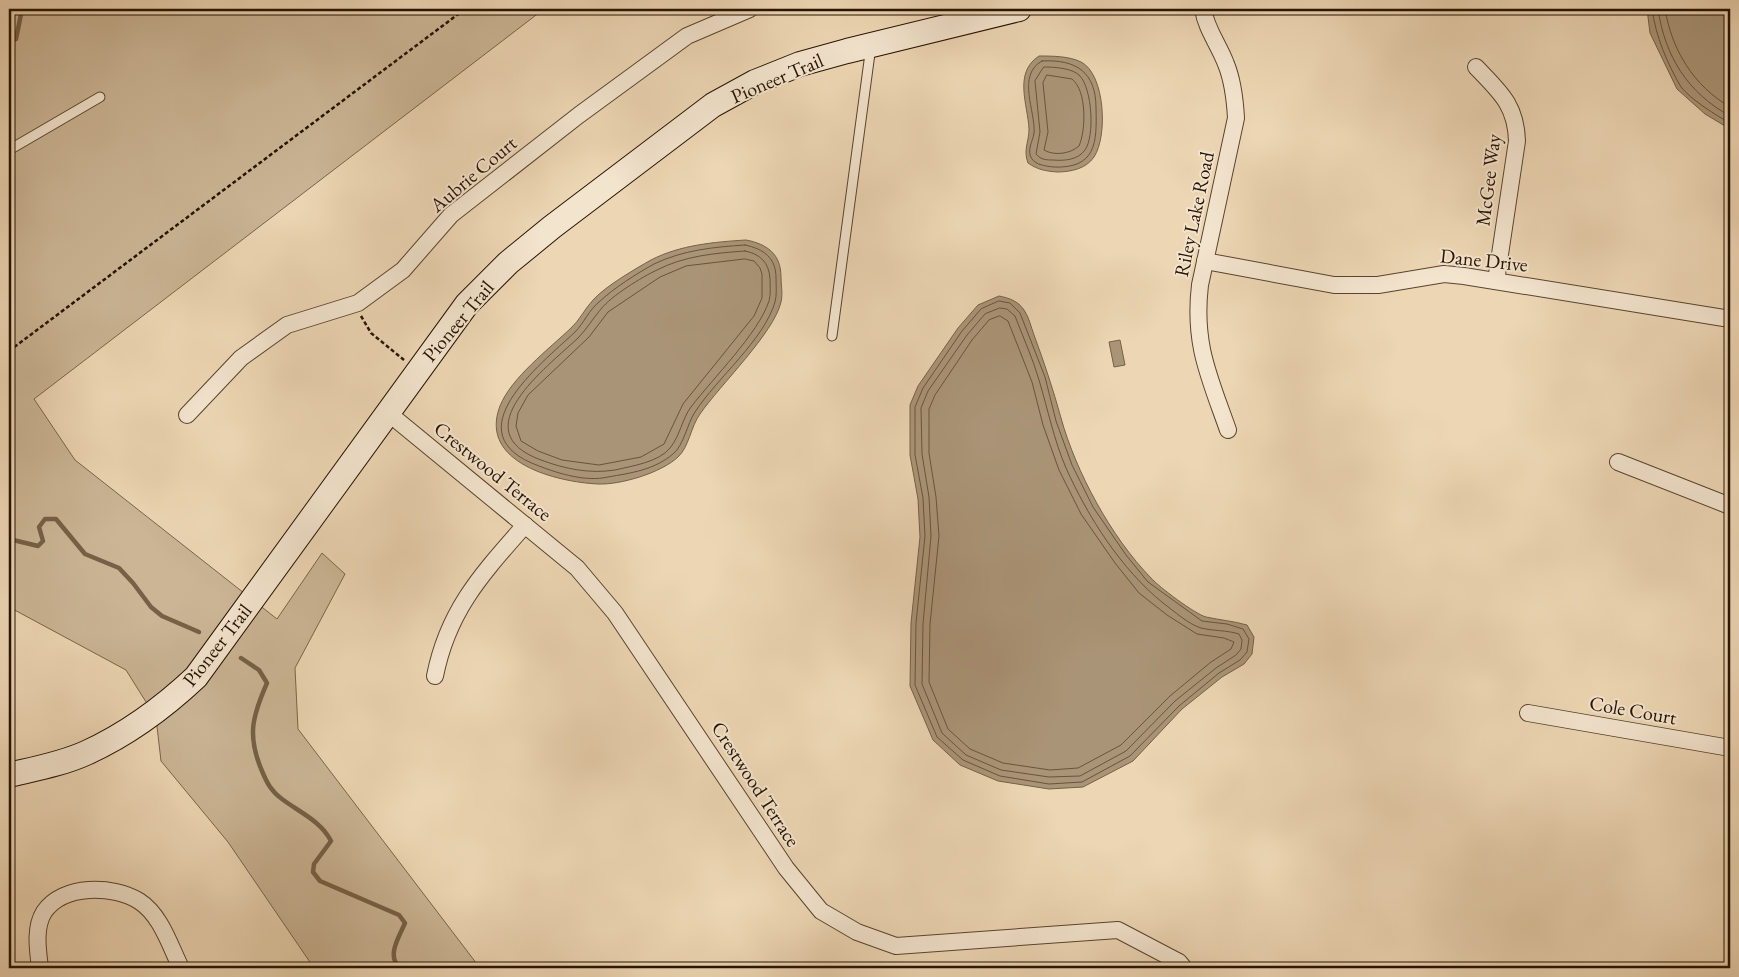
<svg xmlns="http://www.w3.org/2000/svg" width="1739" height="977" font-family="'EB Garamond',serif">
	<rect width="100%" height="100%" fill="#edd6b4"/>
	<filter id="stains"><feTurbulence type="fractalNoise" baseFrequency=".004" numOctaves="4"/><feColorMatrix values="0 0 0 0 .2 0 0 0 0 .09 0 0 0 0 .02 0 0 0 .5 -.17"/></filter>
	<radialGradient id="worn" r=".72"><stop offset=".6" stop-color="#630" stop-opacity="0"/><stop offset="1" stop-color="#630" stop-opacity=".3"/></radialGradient>
	<!-- green -->
	<polygon fill="#cbb595" stroke="#79644a" points="9,9 544,9 34,399 75,460 277,619 322,553 345,574 295,668 298,729 480,968 314,968 228,842 161,761 156,718 126,670 9,607"/>
	<!-- water -->
	<g fill="#aa9477" stroke="#766047">
		<polygon points="1647,9 1730,9 1730,129 1705,114 1677,89 1650,33"/>
		<path d="M1039 56C1052 56 1069 56 1081 62 1105 74 1108 136 1094 157 1086 169 1070 172 1057 172 1046 171 1038 170 1028 163 1023 150 1029 142 1029 129 1028 105 1013 73 1039 56Z"/>
		<path d="M746 240C767 244 781 254 781 277 781 285 783 294 781 302 774 333 720 385 700 414 691 426 689 447 678 457 661 473 620 485 598 484 557 482 478 463 500 406 511 378 549 349 571 328 580 320 585 308 594 299 606 286 635 269 651 260 680 245 714 242 746 240Z"/>
		<path d="M999 296C1009 298 1018 301 1024 310 1029 317 1031 327 1034 335 1044 362 1053 389 1061 418 1076 472 1111 537 1151 578 1159 587 1195 614 1206 617 1220 620 1233 621 1247 625L1254 637 1252 654 1244 664 1222 677 1182 709 1133 761 1083 787 1049 789 998 781 960 765 933 740 910 686 911 623 920 537 918 499 910 455V405L918 386 958 328 978 305Z"/>
		<polygon points="1120,340 1125,365 1114,367 1109,342"/>
	</g>
	<g fill="none" stroke-linecap="round" stroke-linejoin="round">
		<!-- shore -->
		<g stroke="#68543c" stroke-width="1">
			<path d="M1652 9C1656 37 1667 63 1681 87 1690 99 1717 116 1730 123"/>
			<path d="M1658 9C1665 57 1688 93 1730 116"/>
			<path d="M1665 9C1672 51 1694 86 1730 107"/>
			<path d="M1042 61C1076 59 1096 72 1096 108 1097 143 1096 169 1053 167 1046 166 1036 165 1032 159 1026 151 1033 141 1034 133 1036 112 1016 75 1042 61Z"/>
			<path d="M1044 67C1054 67 1073 68 1080 76 1092 89 1095 136 1085 150 1078 160 1064 161 1053 160 1047 160 1041 160 1036 154L1040 132 1035 81Z"/>
			<path d="M1047 75 1072 79C1087 91 1086 130 1079 146 1070 154 1054 156 1044 150L1048 132 1043 83Z"/>
			<path d="M745 245C764 249 776 258 776 278 776 286 777 295 775 302 764 340 717 378 695 412 687 424 684 445 673 454 654 470 631 473 608 477 586 482 560 474 539 466 451 434 540 365 575 332 584 323 589 310 599 302 614 288 636 274 654 264 683 250 714 247 745 245Z"/>
			<path d="M745 251C760 254 769 262 770 279 770 286 771 294 769 301 758 334 713 378 691 407 682 419 680 436 670 448 659 462 632 466 615 470 590 474 565 469 541 460 462 431 546 368 578 338 587 329 593 318 601 309 611 296 642 277 657 270 684 256 715 253 745 251Z"/>
			<polygon points="745,259 754,261 760,268 762,274 762,298 754,316 683,404 664,444 641,457 599,465 562,460 538,451 521,441 516,426 518,413 528,395 589,337 608,312 660,277 686,266"/>
			<polygon points="999,301 1010,303 1020,313 1045,377 1056,421 1072,465 1093,507 1126,555 1148,582 1202,621 1227,624 1243,629 1249,639 1247,652 1240,660 1219,673 1179,706 1130,756 1082,782 1049,784 1000,776 963,760 937,737 915,685 916,623 925,536 923,498 915,455 915,407 923,388 962,331 981,309"/>
			<path d="M1000 308 1007 309 1015 316C1023 337 1033 359 1039 380 1048 410 1054 440 1066 468 1088 517 1121 569 1163 603 1174 611 1188 624 1201 628 1213 631 1226 630 1239 634L1242 640 1241 649 1236 655 1216 668 1175 701 1126 751 1080 776 1049 777 1001 770 966 755 942 733 922 684 923 624 931 536 929 497 922 454 921 408 928 391 967 335 985 314Z"/>
			<polygon points="1000,316 1008,321 1032,382 1043,425 1059,470 1081,514 1115,563 1139,593 1167,615 1197,634 1224,638 1234,642 1231,649 1211,662 1170,696 1121,745 1078,768 1050,770 1003,763 970,749 948,729 929,682 930,624 939,536 936,497 929,453 929,409 935,395 972,340 989,320"/>
		</g>
		<!-- stream -->
		<g stroke="#766047" stroke-width="4.5">
			<polyline points="9,43 16,39 22,9"/>
			<polyline points="9,539 38,546 43,541 39,527 45,519 56,519 85,554 119,568 133,583 151,607 162,616 199,632"/>
			<path d="M241 658 259 670 267 683C252 717 247 736 262 771 267 783 271 791 282 799 299 812 321 821 331 841L314 864 313 872 320 881 399 915 405 923C399 937 386 956 400 968"/>
		</g>
		<defs>
			<g id="service">
				<polyline points="9,150 100,97"/>
				<polyline points="832,336 871,46"/>
			</g>
			<g id="minor">
				<path d="M1203 9C1206 29 1219 45 1226 64 1233 81 1235 100 1236 118L1200 285C1193 344 1209 376 1228 430"/>
				<path d="M1476 67C1500 92 1516 105 1517 141L1496 281"/>
				<polyline points="1205,261 1334,285 1378,285 1444,274 1464,276 1730,319"/>
				<polyline points="387,412 577,568 615,613 786,868 821,911 857,932 896,946 1118,930 1179,962 1184,968"/>
				<polyline points="187,415 241,358 287,325 358,303 403,270 451,215 579,115 687,36 750,9"/>
				<polyline points="1618,462 1730,506"/>
				<path d="M435 676C448 610 482 574 525 525"/>
				<polyline points="1528,713 1730,748"/>
				<path d="M40 968C38 951 34 928 44 912 63 884 113 885 139 901 161 915 170 946 181 968"/>
			</g>
			<path id="secondary" d="M9 775C34 769 62 764 86 753 128 734 163 708 196 677L467 304 508 263 552 227 713 105 755 82 800 64 847 51 1019 9"/>
		</defs>
		<!-- service casing -->
		<use href="#service" stroke="#58442d" stroke-width="11"/>
		<!-- minor casing -->
		<use href="#minor" stroke="#58442d" stroke-width="18"/>
		<!-- secondary casing -->
		<use href="#secondary" stroke="#271300" stroke-width="26"/>
		<!-- path -->
		<g stroke="#271300" stroke-width="2.5" stroke-dasharray="4 2.5" stroke-linecap="butt">
			<polyline points="361,316 371,333 404,360"/>
			<polyline points="9,351 465,9"/>
		</g>
		<!-- service -->
		<use href="#service" stroke="#f3e4ce" stroke-width="9"/>
		<!-- minor -->
		<use href="#minor" stroke="#f3e4ce" stroke-width="16"/>
		<!-- secondary -->
		<use href="#secondary" stroke="#f3e4ce" stroke-width="24"/>
	</g>
	<g text-anchor="middle" stroke-width="4" stroke-linejoin="round" paint-order="stroke">
		<!-- street labels -->
		<g font-size="20" fill="#271300" stroke="#f3e4ce">
			<text transform="translate(777 78) rotate(-23)" y="7">Pioneer Trail</text>
			<text transform="translate(473 174) rotate(-40)" y="7">Aubrie Court</text>
			<text transform="translate(1488 180) rotate(-83)" y="7">McGee Way</text>
			<text transform="translate(1194 214) rotate(-78)" y="7">Riley Lake Road</text>
			<text transform="translate(1484 260) rotate(6)" y="7">Dane Drive</text>
			<text transform="translate(458 321) rotate(-50)" y="7">Pioneer Trail</text>
			<text transform="translate(493 471) rotate(39)" y="7">Crestwood Terrace</text>
			<text transform="translate(217 645) rotate(-52)" y="7">Pioneer Trail</text>
			<text transform="translate(1633 710) rotate(10)" y="7">Cole Court</text>
			<text transform="translate(756 784) rotate(57)" y="7">Crestwood Terrace</text>
		</g>
	</g>
	<!-- margin -->
	<rect width="1739" height="977" fill="none" stroke="#edd6b4" stroke-width="30"/>
	<rect x="10" y="10" width="1719" height="957" fill="none" stroke="#271300" stroke-width="2.5"/>
	<rect x="15" y="15" width="1709" height="947" fill="none" stroke="#271300"/>
	<rect width="100%" height="100%" filter="url(#stains)"/>
	<rect width="100%" height="100%" fill="url(#worn)"/>
</svg>
